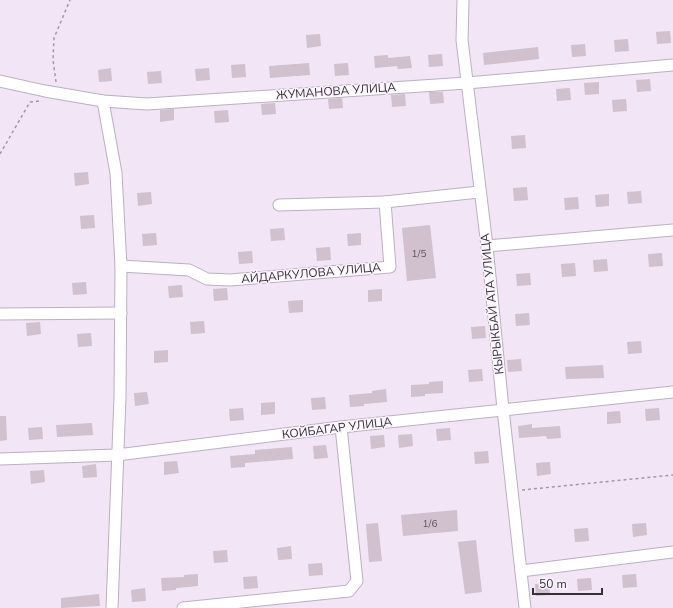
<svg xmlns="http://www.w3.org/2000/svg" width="673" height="608" font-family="'Nunito Sans',sans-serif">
	<rect width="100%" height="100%" fill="#f1e5f6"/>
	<!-- building -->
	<g fill="#d1c0ce">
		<polygon points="670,31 671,43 657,44 656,32"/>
		<polygon points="320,34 321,46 307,48 306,35"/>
		<polygon points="628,39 629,51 615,52 614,40"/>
		<polygon points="585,44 586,56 572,57 571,45"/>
		<polygon points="538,47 539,59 484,65 483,53"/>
		<polygon points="442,54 443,66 429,67 428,55"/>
		<polygon points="388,55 388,58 410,56 412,68 398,69 397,66 375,68 374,56"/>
		<polygon points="309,63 310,75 270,78 269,66"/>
		<polygon points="348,63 349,75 335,76 334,64"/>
		<polygon points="245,64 246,77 232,78 231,65"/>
		<polygon points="111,68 112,81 99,82 98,70"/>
		<polygon points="209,68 210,80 196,81 195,69"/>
		<polygon points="161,71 162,83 148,84 147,72"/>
		<polygon points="650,79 651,91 637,92 636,80"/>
		<polygon points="599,82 599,94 585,95 584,83"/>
		<polygon points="570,88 571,100 557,101 556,89"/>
		<polygon points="429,92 443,92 444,103 430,104"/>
		<polygon points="405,94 406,106 392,107 391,95"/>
		<polygon points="342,98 343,108 329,109 328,99"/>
		<polygon points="626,99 627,111 613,112 612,100"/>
		<polygon points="275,103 276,114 262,115 261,104"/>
		<polygon points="174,109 174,120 160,122 160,110"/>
		<polygon points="228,110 229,122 215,123 214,111"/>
		<polygon points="525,135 526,148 512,149 511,136"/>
		<polygon points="88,172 89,184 75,186 74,173"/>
		<polygon points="527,187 528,200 514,201 513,188"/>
		<polygon points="641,191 642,203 628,204 627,192"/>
		<polygon points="151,192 152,204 138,206 137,193"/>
		<polygon points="609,194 609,206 596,207 595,195"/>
		<polygon points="578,197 579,209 565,210 564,198"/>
		<polygon points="94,215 95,228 81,229 80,216"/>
		<polygon points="430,225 436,278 407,281 402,228"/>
		<polygon points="284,228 285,240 271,241 270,229"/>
		<polygon points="156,233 157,245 143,246 142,234"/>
		<polygon points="361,233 361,245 348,246 347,234"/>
		<polygon points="330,247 331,260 317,261 316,248"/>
		<polygon points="252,251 253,263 239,264 238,252"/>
		<polygon points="662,253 663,266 649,267 648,254"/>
		<polygon points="607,259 608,271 594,272 593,260"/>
		<polygon points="575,263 576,276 562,277 561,264"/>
		<polygon points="530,273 531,285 517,286 516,274"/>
		<polygon points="86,282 87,294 73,295 72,283"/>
		<polygon points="182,285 183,297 169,298 168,286"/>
		<polygon points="227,288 228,300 214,301 213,289"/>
		<polygon points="382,289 382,301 368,302 368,290"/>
		<polygon points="303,300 303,312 289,313 288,301"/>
		<polygon points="529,313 530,325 516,326 515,314"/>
		<polygon points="204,321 205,333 191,334 190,322"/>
		<polygon points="40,322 41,334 27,336 26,323"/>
		<polygon points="485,326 486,338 472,339 471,327"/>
		<polygon points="91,333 92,346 78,347 77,334"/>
		<polygon points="641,341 642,353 628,354 627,342"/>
		<polygon points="168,350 168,362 154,363 154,351"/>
		<polygon points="521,359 522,371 508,372 507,360"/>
		<polygon points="603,365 604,378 566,379 565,367"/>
		<polygon points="482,369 483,381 469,382 468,370"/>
		<polygon points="443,381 443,393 425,394 425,396 411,397 411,385 429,384 429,382"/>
		<polygon points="386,389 387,402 364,404 364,406 350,407 349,395 372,393 372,391"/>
		<polygon points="147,392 149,404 135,406 134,393"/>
		<polygon points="325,397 326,409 312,410 311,398"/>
		<polygon points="275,402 275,414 261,415 261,403"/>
		<polygon points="243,408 244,420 230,421 229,409"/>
		<polygon points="659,408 660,420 646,421 645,409"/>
		<polygon points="620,411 621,423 607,424 607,412"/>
		<polygon points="0,416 6,416 7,440 0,441"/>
		<polygon points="92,423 93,435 57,437 56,425"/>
		<polygon points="532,424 532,428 560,426 561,438 547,439 546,436 519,438 518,426"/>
		<polygon points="42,427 43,439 29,440 28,428"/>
		<polygon points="450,428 451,440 437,441 436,429"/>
		<polygon points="412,434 413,446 399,448 398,435"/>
		<polygon points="384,435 385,447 371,449 370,436"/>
		<polygon points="326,445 328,458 314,459 313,446"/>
		<polygon points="292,447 293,459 245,463 245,467 231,468 230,456 255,454 255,450"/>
		<polygon points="488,451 489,463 475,464 474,452"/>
		<polygon points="177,461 179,473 164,475 164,462"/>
		<polygon points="550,462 551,474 537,476 536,463"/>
		<polygon points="96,464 97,477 83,478 82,466"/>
		<polygon points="44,470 45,482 31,484 30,471"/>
		<polygon points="457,510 458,531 403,536 401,515"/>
		<polygon points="378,523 382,561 369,562 366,524"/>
		<polygon points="646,523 647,535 633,537 632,524"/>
		<polygon points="588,528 589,541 575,542 574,529"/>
		<polygon points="476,540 482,592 465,594 458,542"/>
		<polygon points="291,546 292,559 278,560 277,548"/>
		<polygon points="227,550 228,562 214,563 213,551"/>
		<polygon points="322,563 323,575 309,576 308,564"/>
		<polygon points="198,574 198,586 176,588 176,590 162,591 161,578 184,577 184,575"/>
		<polygon points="636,574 637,587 623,588 622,575"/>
		<polygon points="257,576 258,588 244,589 243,577"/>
		<polygon points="591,578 592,590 578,591 577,579"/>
		<polygon points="549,583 550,595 536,596 535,584"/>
		<polygon points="145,588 146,601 132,602 131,590"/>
		<polygon points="99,594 100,606 61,608 61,598"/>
	</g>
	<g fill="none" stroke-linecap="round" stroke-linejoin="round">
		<defs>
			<g id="minor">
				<polyline points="463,0 462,40 487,246 503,409 525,608"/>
				<polyline points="0,81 45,91 103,101 147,104 467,83 673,65"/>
				<polyline points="103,101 116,173 121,266 120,397 112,608"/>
				<polyline points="279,205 385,202"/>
				<polyline points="487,246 673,230"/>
				<polyline points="121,266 189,270 207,279 230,280 390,267 385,202 479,192"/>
				<polyline points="0,314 121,313"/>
				<polyline points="0,459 117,455 341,427 673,392"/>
				<polyline points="521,571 673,552"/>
				<polyline points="183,608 349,591 357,581 341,427"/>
			</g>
		</defs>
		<!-- minor casing -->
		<use href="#minor" stroke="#bbb0c1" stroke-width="13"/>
		<!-- path -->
		<g stroke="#a399a6" stroke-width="1.5" stroke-dasharray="3 3" stroke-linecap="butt">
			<polyline points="56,82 53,60 54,38 70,0"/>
			<polyline points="0,154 30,102 40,101"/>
			<polyline points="522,490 673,475"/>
		</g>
		<!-- minor -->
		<use href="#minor" stroke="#fff" stroke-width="11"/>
	</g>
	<g text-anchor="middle" stroke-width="3" stroke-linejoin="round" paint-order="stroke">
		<!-- number labels -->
		<g font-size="10" fill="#5d555e">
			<text x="419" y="257">1/5</text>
			<text x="430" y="527">1/6</text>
		</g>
		<!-- street labels -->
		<g font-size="12" fill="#363138" stroke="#fbf4ff">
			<text transform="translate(336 91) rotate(-4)" y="4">ЖУМАНОВА УЛИЦА</text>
			<text transform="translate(311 273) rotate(-5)" y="4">АЙДАРКУЛОВА УЛИЦА</text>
			<text transform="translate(492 304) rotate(-96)" y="4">КЫРЫКБАЙ АТА УЛИЦА</text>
			<text transform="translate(337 428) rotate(-7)" y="4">КОЙБАГАР УЛИЦА</text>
		</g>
	</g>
	<!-- scale -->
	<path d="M533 588v6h69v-6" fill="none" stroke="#363138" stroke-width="2"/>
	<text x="539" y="588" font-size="12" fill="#363138" stroke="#fbf4ff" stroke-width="3" paint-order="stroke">50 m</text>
</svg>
